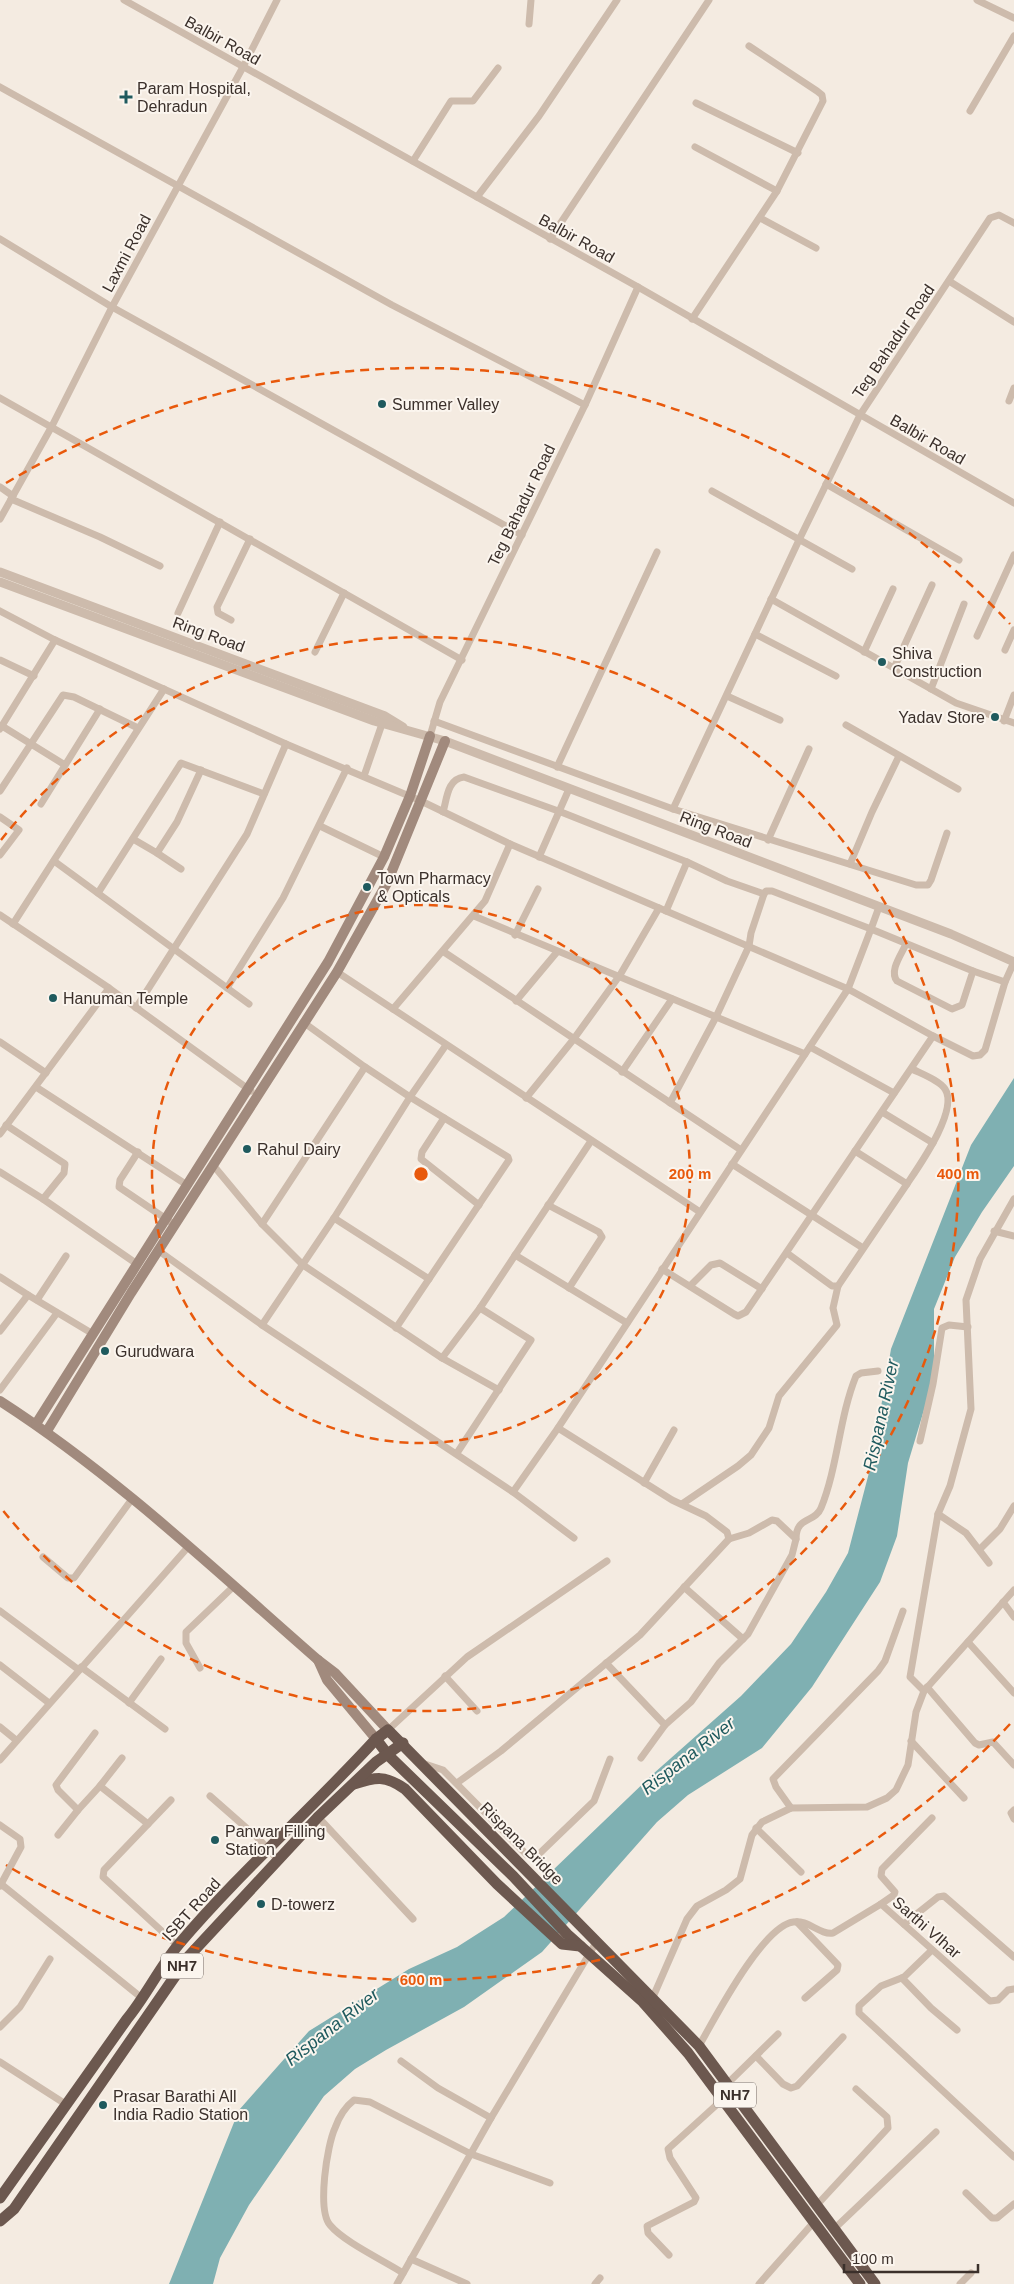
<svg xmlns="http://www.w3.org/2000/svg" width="1014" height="2284" font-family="Helvetica,sans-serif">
	<rect width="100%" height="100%" fill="#f4ebe1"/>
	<!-- water -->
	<polygon fill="#7fb0b2" points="1014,1078 1014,1166 982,1212 955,1257 934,1309 934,1365 927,1400 908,1463 897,1536 880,1582 812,1687 762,1748 688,1795 657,1822 542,1952 464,2007 386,2050 355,2069 324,2096 249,2205 220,2258 213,2284 169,2284 239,2110 309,2031 409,1969 457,1947 504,1917 653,1774 741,1696 791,1644 826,1592 848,1553 871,1465 891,1349 971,1145"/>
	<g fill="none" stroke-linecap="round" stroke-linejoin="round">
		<!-- minor -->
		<g stroke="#cdbbac" stroke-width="7">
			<polyline points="124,0 638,287 1014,503"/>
			<polyline points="977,0 1014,18"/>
			<polyline points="529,24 531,0"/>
			<polyline points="0,87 392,305 585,405"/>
			<polyline points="696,103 798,153"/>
			<polyline points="970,111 1014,36"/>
			<polyline points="695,147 777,191"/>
			<polyline points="413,161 451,101 473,101 498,68"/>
			<polyline points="477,197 539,116 617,0"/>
			<polyline points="760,218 816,248"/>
			<polyline points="0,239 112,307 522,535"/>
			<polyline points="550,239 709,0"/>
			<polyline points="949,281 1014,322"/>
			<polyline points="692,319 777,191 823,101 822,95 817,91 749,46"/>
			<polyline points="0,398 462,660"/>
			<polyline points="1009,401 1014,388"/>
			<polyline points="826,484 959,560"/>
			<polyline points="0,487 13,496"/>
			<polyline points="712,491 852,569"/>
			<polyline points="11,499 100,537 160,566"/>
			<polyline points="0,519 52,426 112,307 243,67 277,0"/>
			<polyline points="771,599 956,703 1014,723"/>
			<polyline points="0,611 55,640 286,744 421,801 510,844 848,989 933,1036 973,1056 980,1055 985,1050 1005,982 1014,962"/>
			<polyline points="178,613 220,522"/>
			<polyline points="231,620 218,613 217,607 250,539"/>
			<polyline points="755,634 836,676"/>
			<polyline points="977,636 1014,555"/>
			<polyline points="1005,650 1014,630"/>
			<polyline points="315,652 344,593"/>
			<polyline points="864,652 893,589"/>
			<polyline points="0,660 34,676"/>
			<polyline points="894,668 932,585"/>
			<polyline points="931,689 964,604"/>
			<polyline points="727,696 780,720"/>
			<polyline points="434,721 673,809 916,885 928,885 931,880 947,833"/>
			<polyline points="1004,721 1014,695"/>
			<polyline points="846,725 958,789"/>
			<polyline points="2,726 65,765"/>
			<polyline points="0,729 55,640"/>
			<polyline points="430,736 440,702 585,405 638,287"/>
			<polyline points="557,767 657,552"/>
			<polyline points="364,776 382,724"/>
			<polyline points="0,791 63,695 74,697 138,728"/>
			<polyline points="41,804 100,709"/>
			<polyline points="673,809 799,540 860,415 990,218 999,215 1014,223"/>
			<path d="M443 812C447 799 447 779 464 777L561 812 687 862"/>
			<polyline points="0,817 19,830 0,855"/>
			<polyline points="320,826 384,857"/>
			<polyline points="133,839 157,853 177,822 201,770"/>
			<polyline points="768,840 809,749"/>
			<polyline points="157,853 181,869"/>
			<polyline points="539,857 569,789"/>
			<polyline points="54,861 249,1004"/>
			<polyline points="850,864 872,812 899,756"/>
			<polyline points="98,893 181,763 264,794"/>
			<path d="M879 907 871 929 973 971 962 1005 952 1009 897 981C889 971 901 955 906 944"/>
			<polyline points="0,915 109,988 251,1091"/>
			<polyline points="474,916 805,1054"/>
			<polyline points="13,924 164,689"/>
			<polyline points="515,935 538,889"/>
			<polyline points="444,952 741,1150"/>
			<polyline points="973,971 1005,982"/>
			<polyline points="337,972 700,1212"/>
			<polyline points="227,988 283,898 347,768"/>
			<polyline points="516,1001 557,952"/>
			<polyline points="136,1008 247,834 286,744"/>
			<polyline points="393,1009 485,901 510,844"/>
			<polyline points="0,1042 46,1073"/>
			<polyline points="810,1047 894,1093"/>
			<polyline points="622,1072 672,999"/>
			<polyline points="36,1087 187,1185"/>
			<polyline points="526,1098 573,1040 620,975 659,908"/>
			<polyline points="670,1103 716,1017 749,946 751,933 764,894"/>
			<polyline points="882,1112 933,1143"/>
			<polyline points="444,1118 422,1152 421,1159 479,1205"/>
			<polyline points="6,1125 65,1164 64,1173 43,1199"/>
			<polyline points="0,1134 109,988"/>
			<path d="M855 1151 907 1184C919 1166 959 1110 945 1089 939 1080 922 1074 912 1069"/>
			<polyline points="138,1152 120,1180 119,1187 175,1225"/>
			<polyline points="732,1164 863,1248"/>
			<polyline points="213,1165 262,1224 303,1265 442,1358 499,1390"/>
			<polyline points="0,1172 43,1199 137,1264"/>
			<polyline points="548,1205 599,1232 602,1237 569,1288"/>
			<polyline points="334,1218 429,1279"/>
			<polyline points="262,1224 365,1067 303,1022"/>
			<polyline points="994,1231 1014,1236"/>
			<polyline points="159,1251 262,1325 513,1492 558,1428 848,989 871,929 772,891 766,891 764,894 727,881 687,862 666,911"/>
			<polyline points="787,1253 832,1286 838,1286 907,1184"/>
			<polyline points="515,1255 627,1323"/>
			<polyline points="662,1269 734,1314 738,1316 746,1312 933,1036"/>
			<polyline points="0,1277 28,1295"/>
			<polyline points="690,1286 711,1265 720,1263 762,1289"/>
			<polyline points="37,1300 66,1256"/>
			<polyline points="262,1325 334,1218 410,1097 365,1067"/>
			<polyline points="396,1328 509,1160 508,1157 410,1097 446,1045"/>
			<polyline points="0,1331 28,1295 93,1334"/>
			<polyline points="442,1358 480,1308 591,1141"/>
			<polyline points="0,1390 57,1313"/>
			<polyline points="920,1441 933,1384 942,1328 949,1325 968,1327"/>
			<polyline points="457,1453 531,1340 480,1308"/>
			<polyline points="644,1483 674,1430"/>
			<polyline points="513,1492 574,1538"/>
			<polyline points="682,1504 738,1466 751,1455 769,1428 779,1396 837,1325 833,1308 838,1286"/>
			<polyline points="938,1514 966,1533 989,1563"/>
			<path d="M796 1539C796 1516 815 1523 821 1508 838 1466 839 1418 856 1376L861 1373 878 1371"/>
			<polyline points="980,1549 1000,1529 1014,1506"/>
			<polyline points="43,1557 68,1578 74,1578 132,1499"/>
			<polyline points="684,1587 743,1639 748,1634 792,1555 796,1539 777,1521 772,1520 749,1533 729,1539"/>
			<polyline points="1003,1602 1014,1617"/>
			<polyline points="0,1611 79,1670"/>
			<polyline points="968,1642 1014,1693"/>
			<polyline points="606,1663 665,1725 641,1758"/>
			<polyline points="0,1665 49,1703"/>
			<polyline points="81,1667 165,1729"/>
			<polyline points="200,1668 186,1643 186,1632 234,1586"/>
			<polyline points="445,1676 477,1711"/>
			<polyline points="927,1687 975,1743 979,1745 993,1742 1014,1765"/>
			<polyline points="924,1691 910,1677 938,1514 950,1486 971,1409 966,1300 980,1259 1014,1199"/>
			<polyline points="129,1703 161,1659"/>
			<polyline points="665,1725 691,1702 719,1663 743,1639"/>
			<polyline points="0,1727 16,1740"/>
			<polyline points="388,1730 467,1657 607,1561"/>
			<polyline points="95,1733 56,1785 58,1790 78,1810 100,1786 148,1824 171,1800"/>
			<polyline points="911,1741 964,1798"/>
			<polyline points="0,1760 189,1546"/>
			<polyline points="422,1763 443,1770 527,1855 534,1856 539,1854 594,1801 610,1759"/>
			<polyline points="457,1783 501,1751 640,1635 729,1539 727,1532 706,1516 672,1500 558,1428"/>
			<polyline points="100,1786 122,1758"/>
			<polyline points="210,1796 259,1839 278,1860"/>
			<polyline points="791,1808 776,1787 773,1779 878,1671 885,1661 903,1611"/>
			<polyline points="1014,1810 1011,1813 1014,1819"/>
			<polyline points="318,1817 413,1919"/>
			<polyline points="148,1824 104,1870 103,1877 178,1946"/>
			<polyline points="0,1825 20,1839 21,1847 0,1886"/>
			<polyline points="756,1828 801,1872"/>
			<polyline points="58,1835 78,1810"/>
			<polyline points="1,1884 143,1999"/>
			<polyline points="881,1904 894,1895 895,1892 881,1876 882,1869 932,1818"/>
			<polyline points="797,1922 838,1965 837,1970 805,1998"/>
			<polyline points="904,1924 938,1897 944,1896 1014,1957"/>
			<polyline points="932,1950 904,1977 881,1986 859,2006 859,2013 1014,2157"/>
			<polyline points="902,1978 931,2008 957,2030"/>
			<polyline points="653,1997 687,1919 697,1906 726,1890 740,1879 752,1835 762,1822 791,1808 867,1807 887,1798 896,1790 908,1765 916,1712 924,1691 1014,1590"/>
			<polyline points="0,2027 20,2007 50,1959"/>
			<path d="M699 2046C715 2018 762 1927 793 1922 808 1919 819 1935 833 1933L881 1904 990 2001 998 2000 1008 1990 1014 1989"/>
			<polyline points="756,2056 783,2084 791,2088 797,2086 843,2037"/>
			<polyline points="401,2061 438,2088 491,2118"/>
			<polyline points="0,2062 67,2105"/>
			<polyline points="727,2084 778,2034"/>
			<polyline points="966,2193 992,2218 997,2218 1014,2204"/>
			<polyline points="816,2206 888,2128 887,2117 856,2089"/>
			<polyline points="834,2229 936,2132"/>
			<polyline points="669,2255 648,2233 647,2226 694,2202 696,2198 670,2158 668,2149 723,2099"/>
			<polyline points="411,2259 467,2284"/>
			<path d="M403 2273C383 2260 344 2242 330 2225 317 2210 327 2145 335 2128 339 2117 345 2107 354 2100L370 2102 471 2154 550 2183"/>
			<polyline points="397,2284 491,2118 597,1941"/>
			<polyline points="595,2284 600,2278"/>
			<polyline points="759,2284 814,2222"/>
			<polyline points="960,2284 971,2273"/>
		</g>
		<!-- tertiary -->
		<g stroke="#cdbbac" stroke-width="9">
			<polyline points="0,572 385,716 403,727"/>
			<polyline points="0,582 374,721 445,741 951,934 1014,962"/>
		</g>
		<!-- secondary -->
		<g stroke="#a18a7d" stroke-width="10">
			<path d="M0 1401C115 1475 215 1570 318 1660L335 1673 388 1730"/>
			<polyline points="36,1424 328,962 384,857 410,796 430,736"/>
			<polyline points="47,1431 131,1293 337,972 387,883 445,741"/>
			<polyline points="318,1660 327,1680 376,1739"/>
		</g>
		<!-- trunk -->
		<g stroke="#6c584f" stroke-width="11">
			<polyline points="376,1739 388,1755 513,1876 567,1934 643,2002 688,2053 860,2284"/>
			<path d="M354 1784C376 1777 385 1775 405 1789L497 1884 562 1944 580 1946"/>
			<path d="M0 2198 127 2019C146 1996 159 1968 179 1944 240 1872 312 1809 376 1739L388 1730 699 2046 875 2284"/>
			<polyline points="0,2221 14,2209 189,1956 318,1817 376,1762 403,1743"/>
		</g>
	</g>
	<!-- distance rings -->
	<g fill="none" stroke="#e8590c" stroke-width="2.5" stroke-dasharray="9 6">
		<circle cx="421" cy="1174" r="269"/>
		<path d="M1 840A537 537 0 1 1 1 1508"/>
		<path d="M1010 1724A806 806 0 0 1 6 1865M6 483A806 806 0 0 1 1010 624"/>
	</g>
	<!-- markers -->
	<g fill="#1f5a5e" stroke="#fbf5ee" stroke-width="2">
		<path d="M123.5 89.5h5v5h5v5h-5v5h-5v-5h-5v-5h5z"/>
		<circle cx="382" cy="404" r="5"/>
		<circle cx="882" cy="662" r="5"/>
		<circle cx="995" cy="717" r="5"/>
		<circle cx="367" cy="887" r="5"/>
		<circle cx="53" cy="998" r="5"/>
		<circle cx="247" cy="1149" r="5"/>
		<circle cx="105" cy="1351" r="5"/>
		<circle cx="215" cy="1840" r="5"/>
		<circle cx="261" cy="1904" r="5"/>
		<circle cx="103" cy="2105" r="5"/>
	</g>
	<g text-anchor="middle" stroke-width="4" stroke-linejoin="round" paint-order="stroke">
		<!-- shield labels -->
		<g fill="#fbf5ee" stroke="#756b66" stroke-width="1">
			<rect x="161" y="1953.5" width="42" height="25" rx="4"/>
			<rect x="714" y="2082.5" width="42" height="25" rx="4"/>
		</g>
		<g font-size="15" font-weight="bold" fill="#3b302b">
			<text x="182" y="1971">NH7</text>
			<text x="735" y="2100">NH7</text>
		</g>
		<!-- street labels -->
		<g font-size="16" fill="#3b302b" stroke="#fbf5ee">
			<text transform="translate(223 40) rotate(29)" y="6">Balbir Road</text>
			<text transform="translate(577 238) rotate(29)" y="6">Balbir Road</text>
			<text transform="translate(126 253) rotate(-62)" y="6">Laxmi Road</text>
			<text transform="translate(893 341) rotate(-56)" y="6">Teg Bahadur Road</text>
			<text transform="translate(928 439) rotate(30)" y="6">Balbir Road</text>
			<text transform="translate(521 505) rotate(-64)" y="6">Teg Bahadur Road</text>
			<text transform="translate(209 634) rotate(20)" y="6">Ring Road</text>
			<text transform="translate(716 829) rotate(21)" y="6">Ring Road</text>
			<text transform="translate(522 1843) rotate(45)" y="6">Rispana Bridge</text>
			<text transform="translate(191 1909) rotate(-48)" y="6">ISBT Road</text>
			<text transform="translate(927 1927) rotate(41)" y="6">Sarthi VIhar</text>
		</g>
		<!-- poi labels -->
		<g font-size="16" fill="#3b302b" stroke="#fbf5ee" text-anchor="start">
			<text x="137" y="94">Param Hospital,<tspan x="137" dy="18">Dehradun</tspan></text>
			<text x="392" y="410">Summer Valley</text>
			<text x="892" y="659">Shiva<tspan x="892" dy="18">Construction</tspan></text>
			<text x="985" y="723" text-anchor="end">Yadav Store</text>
			<text x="377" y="884">Town Pharmacy<tspan x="377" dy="18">&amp; Opticals</tspan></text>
			<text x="63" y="1004">Hanuman Temple</text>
			<text x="257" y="1155">Rahul Dairy</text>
			<text x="115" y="1357">Gurudwara</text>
			<text x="225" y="1837">Panwar Filling<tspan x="225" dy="18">Station</tspan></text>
			<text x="271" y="1910">D-towerz</text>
			<text x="113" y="2102">Prasar Barathi All<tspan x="113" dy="18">India Radio Station</tspan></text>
		</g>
		<!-- water labels -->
		<g font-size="18" font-style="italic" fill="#1f5a5e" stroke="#fbf5ee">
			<text transform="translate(881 1415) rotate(-78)" y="6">Rispana River</text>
			<text transform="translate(688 1756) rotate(-38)" y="6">Rispana River</text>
			<text transform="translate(332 2027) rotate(-38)" y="6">Rispana River</text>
		</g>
	</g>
	<circle cx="421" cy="1174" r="8" fill="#e8590c" stroke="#fbf5ee" stroke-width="2.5"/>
	<g font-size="15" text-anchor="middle" font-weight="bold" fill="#e8590c" stroke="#fbf5ee" stroke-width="4" stroke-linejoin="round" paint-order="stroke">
		<text x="690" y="1179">200 m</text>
		<text x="958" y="1179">400 m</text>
		<text x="421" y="1985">600 m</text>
	</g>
	<!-- scale -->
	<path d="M844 2264v8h134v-8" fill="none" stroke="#3b302b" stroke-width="2.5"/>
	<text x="852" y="2264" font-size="15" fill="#3b302b" stroke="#fbf5ee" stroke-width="4" paint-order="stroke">100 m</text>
</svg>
